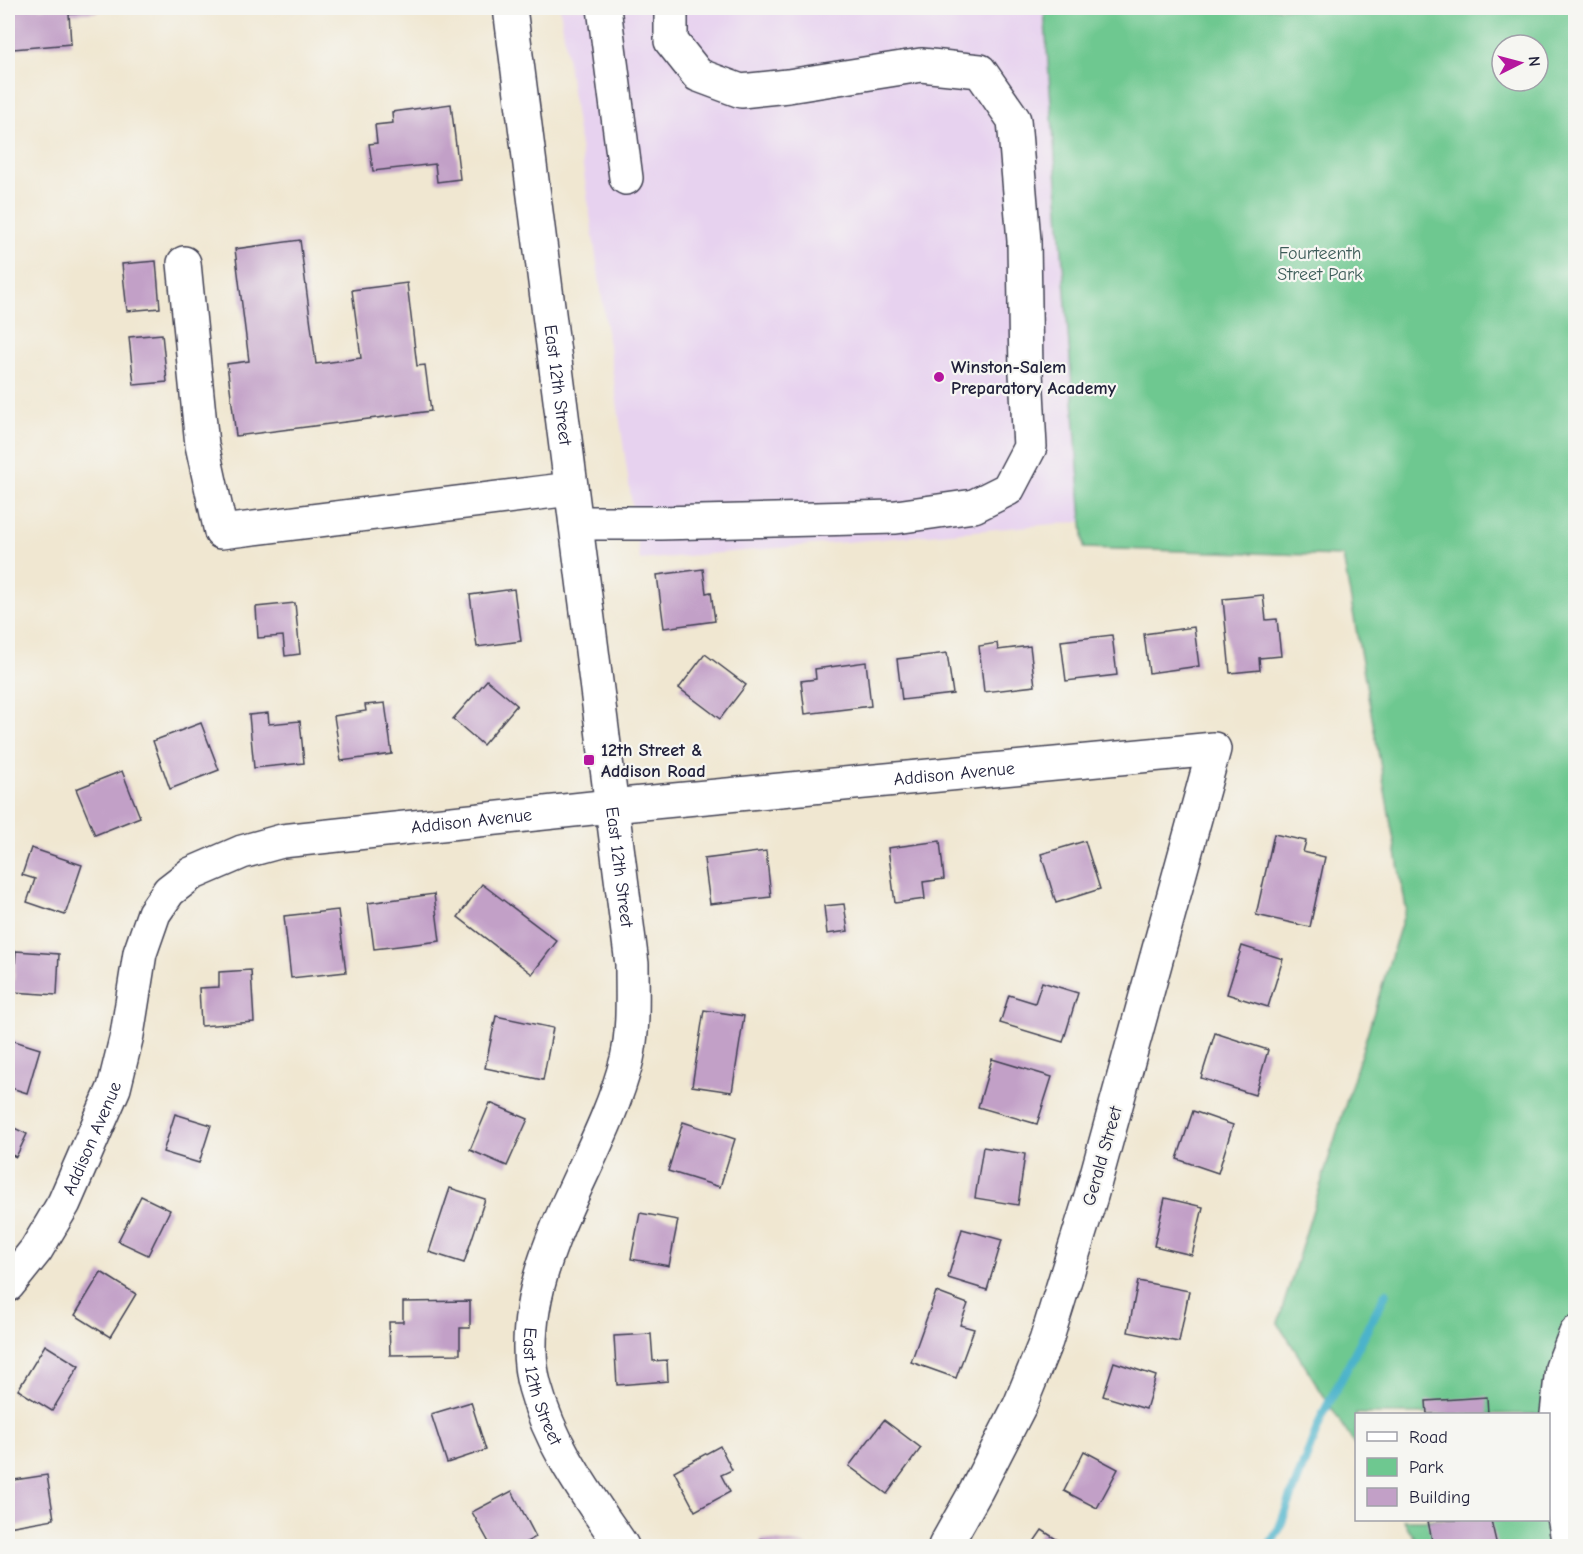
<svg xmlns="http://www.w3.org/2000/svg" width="1583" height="1554" font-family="'Comic Neue',sans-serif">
	<rect width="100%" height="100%" fill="#f6f6f2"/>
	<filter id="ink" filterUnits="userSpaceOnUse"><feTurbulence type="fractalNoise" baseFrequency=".0167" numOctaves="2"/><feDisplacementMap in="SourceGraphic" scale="12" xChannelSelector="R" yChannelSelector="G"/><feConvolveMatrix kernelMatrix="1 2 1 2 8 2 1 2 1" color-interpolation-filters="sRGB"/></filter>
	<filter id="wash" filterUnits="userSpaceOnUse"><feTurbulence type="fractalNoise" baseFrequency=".008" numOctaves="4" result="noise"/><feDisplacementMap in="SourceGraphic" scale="24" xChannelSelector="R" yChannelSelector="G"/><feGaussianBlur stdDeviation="1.35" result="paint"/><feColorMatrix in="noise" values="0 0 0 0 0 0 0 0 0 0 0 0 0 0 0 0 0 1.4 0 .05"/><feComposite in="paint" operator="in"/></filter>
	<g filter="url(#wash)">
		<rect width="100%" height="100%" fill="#f0e7d1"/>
		<!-- built -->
		<path fill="#e7d2ef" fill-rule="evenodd" d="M560 8H1575V191L1100 520 640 560ZM1502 45H1538V81H1502Z"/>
		<!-- green -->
		<path fill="#6ec890" stroke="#487566" stroke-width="1.5" fill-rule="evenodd" d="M1044 8H1575V1546H1420L1403 1520H1548V1414H1356V1447L1278 1323 1406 908 1343 556 1084 548ZM1502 45H1538V81H1502Z"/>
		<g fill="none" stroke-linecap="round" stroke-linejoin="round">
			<!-- stream -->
			<polyline stroke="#4cb3cb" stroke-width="9" points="1269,1546 1279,1529 1322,1416 1386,1293"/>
		</g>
		<g id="blocks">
			<!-- building -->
			<g fill="#c2a0c7">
				<polygon points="9,8 99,8 99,12 69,14 71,44 13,49"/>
				<polygon points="451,104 460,179 437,182 435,164 373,171 369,144 377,143 375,125 393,123 392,112"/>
				<polygon points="300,240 316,364 361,358 352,290 407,283 417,366 425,365 431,411 236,436 227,364 249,361 235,249"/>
				<polygon points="156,261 160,308 127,311 122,264"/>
				<polygon points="162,334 167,382 134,385 129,337"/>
				<polygon points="703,569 706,593 711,592 715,621 664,628 657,575"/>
				<polygon points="514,589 521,641 477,647 470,595"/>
				<polygon points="1263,595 1266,620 1277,619 1281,656 1259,658 1260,670 1230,673 1223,599"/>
				<polygon points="295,603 300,654 285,656 283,636 258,638 256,607"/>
				<polygon points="1194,627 1199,666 1149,673 1144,634"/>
				<polygon points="1112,635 1117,675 1066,681 1061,641"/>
				<polygon points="997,643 998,650 1030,646 1035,686 984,692 979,646"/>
				<polygon points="947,653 953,694 902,700 897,659"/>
				<polygon points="705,654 746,685 720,719 679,688"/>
				<polygon points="866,662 871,706 805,714 801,681 816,679 815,669"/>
				<polygon points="487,680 517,705 483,745 453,719"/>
				<polygon points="385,703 392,754 341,761 334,716 366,711 365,705"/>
				<polygon points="268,713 269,724 300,721 304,763 254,768 249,715"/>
				<polygon points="201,723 219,770 170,789 153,741"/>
				<polygon points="122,771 140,817 95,835 76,789"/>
				<polygon points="1274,834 1306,841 1303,852 1325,857 1310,927 1256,915"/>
				<polygon points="940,841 944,879 923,882 925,899 895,903 888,848"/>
				<polygon points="1085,841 1100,889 1056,903 1041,854"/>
				<polygon points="31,848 82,865 65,915 27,902 35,879 22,875"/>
				<polygon points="766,851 771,897 710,904 704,859"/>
				<polygon points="482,884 557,941 532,974 458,917"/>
				<polygon points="434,894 440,941 374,949 368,903"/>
				<polygon points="844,904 848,931 827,934 824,906"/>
				<polygon points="338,910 346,972 291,978 284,916"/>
				<polygon points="1242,946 1283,959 1268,1007 1227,994"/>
				<polygon points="16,951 59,954 57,995 13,992"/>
				<polygon points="251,970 254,1022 201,1026 199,988 219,987 219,972"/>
				<polygon points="1042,982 1078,993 1063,1042 1000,1023 1009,995 1035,1003"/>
				<polygon points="704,1010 744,1016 732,1092 692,1086"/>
				<polygon points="496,1016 553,1028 543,1080 485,1068"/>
				<polygon points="1215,1033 1268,1050 1255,1095 1201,1078"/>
				<polygon points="8,1039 40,1049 27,1093 8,1087"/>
				<polygon points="992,1059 1052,1077 1037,1124 978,1107"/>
				<polygon points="490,1103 528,1119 507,1166 470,1150"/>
				<polygon points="1193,1111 1233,1125 1218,1173 1177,1159"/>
				<polygon points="175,1114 211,1125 199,1163 163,1152"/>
				<polygon points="683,1122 735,1139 720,1187 668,1171"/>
				<polygon points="8,1125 27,1134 16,1157 8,1153"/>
				<polygon points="983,1147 1025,1154 1018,1205 975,1198"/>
				<polygon points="450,1188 485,1199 464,1263 429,1252"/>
				<polygon points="141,1196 170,1210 148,1255 118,1241"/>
				<polygon points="1165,1198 1203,1207 1192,1255 1154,1246"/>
				<polygon points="640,1213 678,1220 669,1266 631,1259"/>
				<polygon points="962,1229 1002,1240 987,1290 948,1278"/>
				<polygon points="101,1272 136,1294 110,1337 75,1315"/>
				<polygon points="1138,1281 1189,1291 1179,1342 1128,1332"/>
				<polygon points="936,1292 968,1304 960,1325 974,1329 956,1378 911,1362"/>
				<polygon points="470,1301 470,1328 460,1328 460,1354 390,1355 389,1322 403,1322 403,1302"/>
				<polygon points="651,1334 653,1361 667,1360 668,1381 617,1385 614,1336"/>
				<polygon points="45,1345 79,1366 52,1411 18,1390"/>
				<polygon points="1114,1362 1156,1376 1146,1409 1103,1396"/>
				<polygon points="1487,1397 1488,1414 1427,1414 1426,1401"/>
				<polygon points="471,1402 486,1450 447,1463 431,1414"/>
				<polygon points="884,1420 921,1448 887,1494 849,1466"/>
				<polygon points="720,1446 732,1470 721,1475 730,1492 695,1511 674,1471"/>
				<polygon points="1084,1451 1118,1469 1097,1508 1064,1491"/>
				<polygon points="47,1475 54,1519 8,1527 8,1481"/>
				<polygon points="512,1491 536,1537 519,1546 491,1546 472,1512"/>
				<polygon points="1435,1520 1491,1520 1497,1546 1433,1546 1428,1521"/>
				<polygon points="1042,1530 1067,1546 1031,1546"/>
				<polygon points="761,1539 805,1545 805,1546 760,1546"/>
			</g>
		</g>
	</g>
	<g filter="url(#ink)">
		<use href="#blocks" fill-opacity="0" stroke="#414052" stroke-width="1.5"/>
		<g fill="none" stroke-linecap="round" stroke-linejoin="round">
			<defs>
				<g id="minor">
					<path id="s1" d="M510 8 632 964C632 995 634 1028 627 1059 605 1147 547 1221 533 1310 529 1336 528 1362 535 1387 551 1447 588 1496 622 1546"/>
					<polyline points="604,8 626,178"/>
					<polyline points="184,263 202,445 221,532 571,489"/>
					<polyline points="576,523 660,523 896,517 974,506 1008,489 1030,447 1026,373 1024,241 1014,120 980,71 921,65 788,86 741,91 698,75 671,41 671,8"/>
					<path id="s2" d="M8 1285 36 1250 64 1203 114 1088 127 1035 140 953 154 913 169 891 191 874 242 852 282 841 611 806 1214 749 1091 1196 1046 1341 1020 1405 976 1491 945 1546"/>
					<polyline points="1569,1546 1553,1451 1562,1368 1576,1333"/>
				</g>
			</defs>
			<!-- minor casing -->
			<use href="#minor" stroke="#414052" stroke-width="36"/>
			<!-- minor -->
			<use href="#minor" stroke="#fff" stroke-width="33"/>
		</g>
	</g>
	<!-- markers -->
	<g fill="#b5179e" stroke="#f6f6f2" stroke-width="2">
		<circle cx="939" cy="377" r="6"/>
		<rect x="583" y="754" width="12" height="12" rx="3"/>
	</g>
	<g text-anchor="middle" stroke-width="4.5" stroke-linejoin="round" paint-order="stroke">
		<!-- park labels -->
		<g font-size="18" fill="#3d5c59" stroke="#f6f6f2">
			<text x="1320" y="259">Fourteenth<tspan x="1320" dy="21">Street Park</tspan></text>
		</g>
		<!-- poi labels -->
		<g font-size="18" font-weight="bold" fill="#22223b" stroke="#f6f6f2" text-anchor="start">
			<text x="951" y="373">Winston-Salem<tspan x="951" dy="21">Preparatory Academy</tspan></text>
			<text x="601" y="756">12th Street &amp;<tspan x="601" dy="21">Addison Road</tspan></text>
		</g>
		<!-- street labels -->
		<g font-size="18" fill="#22223b" stroke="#f6f6f2">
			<text dy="6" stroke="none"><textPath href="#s1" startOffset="380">East 12th Street</textPath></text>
			<text dy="6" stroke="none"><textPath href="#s2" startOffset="1232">Addison Avenue</textPath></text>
			<text dy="6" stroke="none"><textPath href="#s2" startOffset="747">Addison Avenue</textPath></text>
			<text dy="6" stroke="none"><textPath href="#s1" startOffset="866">East 12th Street</textPath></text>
			<text dy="6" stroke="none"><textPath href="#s2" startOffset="170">Addison Avenue</textPath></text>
			<text transform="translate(1102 1156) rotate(-74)" y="6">Gerald Street</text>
			<text dy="6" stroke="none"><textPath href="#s1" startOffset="1406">East 12th Street</textPath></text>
		</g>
	</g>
	<!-- margin -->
	<rect width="1583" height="1554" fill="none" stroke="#f6f6f2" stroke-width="30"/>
	<!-- legend -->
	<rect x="1355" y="1413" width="195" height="108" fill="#f6f6f2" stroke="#a1a1a9" stroke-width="1.5"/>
	<rect x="1367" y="1432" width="30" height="9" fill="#ffffff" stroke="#a1a1a9" stroke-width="1.5"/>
	<text x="1409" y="1443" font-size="18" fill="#22223b">Road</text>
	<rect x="1367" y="1458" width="30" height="18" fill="#6ec890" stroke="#a1a1a9" stroke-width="1.5"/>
	<text x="1409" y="1473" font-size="18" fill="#22223b">Park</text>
	<rect x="1367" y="1488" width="30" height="18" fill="#c2a0c7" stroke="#a1a1a9" stroke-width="1.5"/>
	<text x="1409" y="1503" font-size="18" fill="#22223b">Building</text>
	<!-- north arrow -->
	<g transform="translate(1520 63) rotate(84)"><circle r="28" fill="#f6f6f2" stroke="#a1a1a9" stroke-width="1.5"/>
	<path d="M0-4.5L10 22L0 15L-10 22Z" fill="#b5179e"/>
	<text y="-9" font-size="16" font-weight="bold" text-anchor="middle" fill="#22223b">N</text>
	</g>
</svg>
